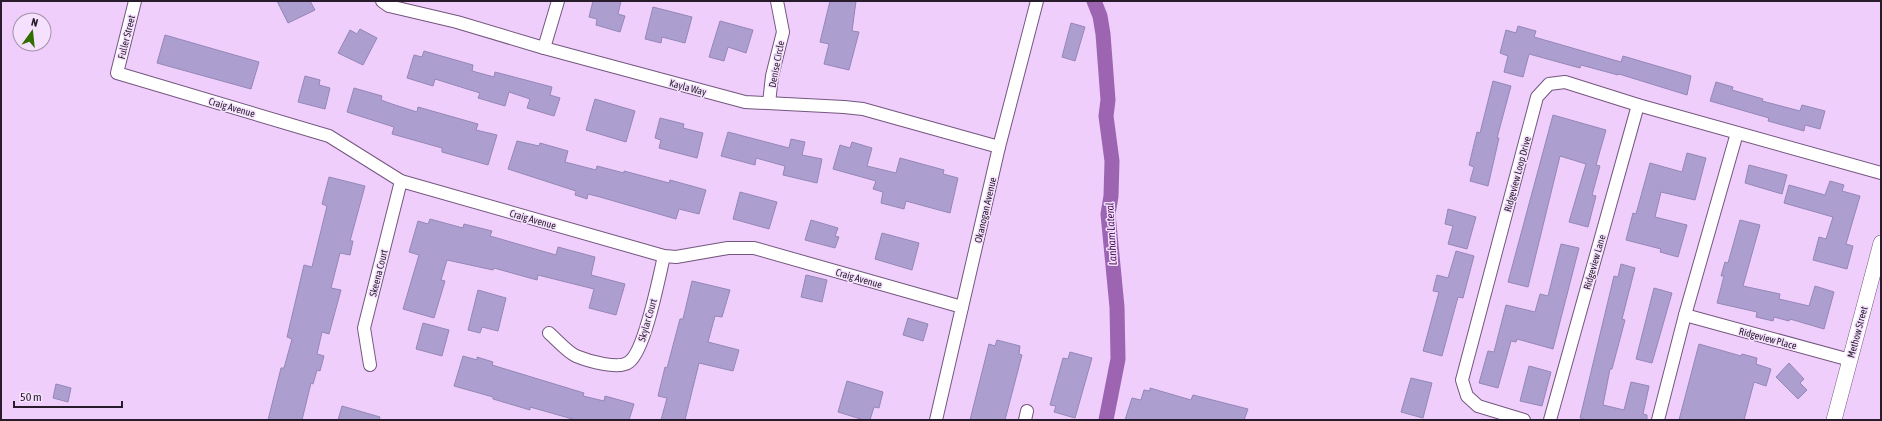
<svg xmlns="http://www.w3.org/2000/svg" width="1882" height="421" font-family="'Asap Condensed',sans-serif">
	<rect width="100%" height="100%" fill="#efcefc"/>
	<g fill="none" stroke-linecap="round" stroke-linejoin="round">
		<!-- canal -->
		<polyline stroke="#9d65b1" stroke-width="15" points="1094,1 1100,16 1103,34 1108,100 1106,116 1112,161 1111,196 1108,214 1117,307 1118,359 1106,420"/>
	</g>
	<!-- building -->
	<g fill="#ac9fd0" stroke="#9487b7">
		<polygon points="277,1 310,1 315,10 288,23"/>
		<polygon points="593,1 621,1 618,14 625,16 620,32 596,25 597,19 589,17"/>
		<polygon points="830,1 856,1 852,31 859,32 849,70 824,64 829,44 820,42"/>
		<polygon points="653,7 692,17 685,43 662,37 661,43 645,39"/>
		<polygon points="720,21 753,30 746,53 728,47 724,61 709,57"/>
		<polygon points="1071,23 1085,27 1075,61 1062,57"/>
		<polygon points="1518,26 1536,31 1534,37 1621,62 1623,56 1691,76 1687,95 1619,74 1618,75 1581,65 1580,68 1529,54 1523,77 1504,72 1508,56 1500,53 1506,30 1516,33"/>
		<polygon points="360,29 377,38 363,65 338,53 350,30 357,34"/>
		<polygon points="165,35 259,62 251,89 157,63"/>
		<polygon points="424,51 473,65 472,71 494,77 495,72 552,87 550,95 560,98 554,116 527,108 530,99 509,92 505,106 478,98 480,93 435,79 433,86 407,78 414,55 422,57"/>
		<polygon points="305,76 320,80 319,85 330,88 325,109 298,102"/>
		<polygon points="1493,81 1511,86 1497,138 1499,138 1488,186 1470,181 1474,167 1469,165 1477,132 1480,133"/>
		<polygon points="1716,82 1733,87 1732,90 1763,99 1762,101 1800,111 1802,105 1825,111 1820,129 1805,125 1804,131 1768,121 1769,118 1710,101"/>
		<polygon points="354,88 382,96 381,100 392,104 417,112 418,107 478,124 476,130 497,135 488,165 442,152 442,148 392,134 394,127 347,112"/>
		<polygon points="595,99 635,111 626,142 586,130"/>
		<polygon points="1553,115 1606,130 1596,165 1600,166 1592,195 1596,196 1588,227 1569,222 1586,164 1560,156 1528,287 1508,282"/>
		<polygon points="660,118 684,124 683,128 703,133 697,158 659,148 661,140 655,138"/>
		<polygon points="728,132 789,148 791,139 805,142 802,155 822,159 817,183 783,175 785,166 756,158 755,165 721,156"/>
		<polygon points="517,141 539,146 540,143 568,151 565,162 596,170 597,166 624,173 624,171 669,183 670,180 706,190 699,214 679,209 676,219 600,197 588,194 587,199 575,195 576,191 508,169"/>
		<polygon points="852,142 872,148 867,166 896,173 900,158 944,170 943,174 958,178 950,213 906,201 904,209 881,203 883,192 873,189 876,181 833,169 840,145 850,148"/>
		<polygon points="1687,153 1706,158 1695,200 1661,192 1655,217 1687,225 1678,257 1660,252 1661,249 1626,240 1633,213 1636,214 1650,163 1682,172"/>
		<polygon points="1749,165 1787,175 1782,194 1745,183"/>
		<polygon points="329,177 365,186 350,241 353,241 350,255 340,253 331,288 341,290 329,334 322,332 317,354 324,356 320,371 317,370 313,384 311,383 302,420 268,420 281,368 284,368 292,339 287,337 304,265 312,267 327,206 322,204"/>
		<polygon points="1830,181 1844,185 1842,191 1860,196 1846,244 1853,246 1847,269 1813,260 1819,237 1826,239 1833,217 1784,203 1789,185 1825,195"/>
		<polygon points="740,192 777,202 769,229 733,219"/>
		<polygon points="1448,209 1476,217 1467,249 1448,244 1453,226 1445,224"/>
		<polygon points="430,219 463,228 464,224 492,231 490,236 556,255 558,247 595,257 591,275 625,284 616,315 589,308 594,289 538,275 537,280 494,268 493,270 447,260 441,280 445,281 434,318 403,309 419,255 409,252 418,221 428,224"/>
		<polygon points="811,220 838,228 835,236 839,237 835,248 805,240"/>
		<polygon points="1740,220 1760,225 1743,286 1780,294 1779,299 1809,306 1815,286 1834,292 1824,329 1790,319 1789,321 1774,317 1773,321 1756,317 1757,312 1717,303 1724,276 1721,276 1725,262 1728,263"/>
		<polygon points="882,233 919,243 912,270 875,259"/>
		<polygon points="1561,244 1579,248 1553,349 1517,339 1516,342 1511,341 1498,388 1479,383 1488,351 1494,352 1506,305 1535,312 1540,294 1548,296"/>
		<polygon points="1456,251 1474,256 1463,298 1458,297 1442,356 1423,351 1439,292 1433,291 1437,275 1448,278"/>
		<polygon points="1621,264 1635,268 1622,319 1625,320 1612,369 1610,369 1603,405 1624,410 1631,382 1649,386 1643,414 1647,415 1647,420 1588,420 1580,418 1614,276 1618,277"/>
		<polygon points="806,275 827,280 822,302 801,297"/>
		<polygon points="692,281 730,290 722,317 715,316 708,342 739,350 733,371 699,363 685,420 661,420 667,398 658,396 665,367 667,368 680,319 683,319"/>
		<polygon points="1654,288 1672,293 1652,363 1636,359"/>
		<polygon points="478,290 506,298 498,331 482,327 480,333 468,330"/>
		<polygon points="908,318 928,324 923,341 903,335"/>
		<polygon points="423,323 449,330 442,356 416,349"/>
		<polygon points="997,340 1020,346 1019,354 1022,355 1005,420 970,420 989,344 995,346"/>
		<polygon points="1699,344 1741,356 1742,354 1757,358 1756,364 1771,369 1766,386 1754,382 1744,420 1679,420"/>
		<polygon points="1070,352 1092,358 1075,418 1054,412 1056,406 1050,405 1063,358 1068,359"/>
		<polygon points="463,356 477,360 477,357 493,362 492,365 584,393 583,396 604,401 605,396 634,404 629,420 576,420 530,407 530,410 493,399 493,397 454,386"/>
		<polygon points="1789,363 1804,379 1800,383 1807,390 1798,399 1776,377"/>
		<polygon points="1529,366 1551,372 1542,406 1520,401"/>
		<polygon points="1411,378 1432,383 1423,418 1401,412"/>
		<polygon points="847,381 883,392 879,408 874,407 870,420 864,420 838,412"/>
		<polygon points="56,384 71,388 68,402 53,398"/>
		<polygon points="1150,388 1191,400 1193,395 1248,409 1244,420 1125,420 1132,398 1141,400 1144,390 1150,391"/>
		<polygon points="342,406 380,417 379,420 338,420"/>
	</g>
	<g fill="none" stroke-linecap="round" stroke-linejoin="round">
		<defs>
			<g id="minor">
				<polyline points="135,1 117,73 329,136 401,181 664,256 676,257 728,248 754,248 962,307"/>
				<polyline points="382,1 389,6 457,22 544,48 745,102 844,107 863,109 999,147"/>
				<polyline points="544,48 558,1"/>
				<polyline points="769,103 772,76 783,32 777,1"/>
				<polyline points="1685,315 1850,360"/>
				<path d="M549 333C557 340 567 352 576 356 588 361 619 370 629 362 645 351 659 277 664 256"/>
				<polyline points="370,365 364,328 401,181"/>
				<polyline points="936,420 999,147 1037,1"/>
				<polyline points="1025,420 1027,411"/>
				<polyline points="1524,420 1478,406 1467,396 1462,380 1537,97 1549,84 1565,82 1638,105 1881,173"/>
				<polyline points="1550,420 1638,105"/>
				<polyline points="1658,420 1685,315 1737,133"/>
			</g>
			<polyline id="tertiary" points="1834,420 1881,243"/>
		</defs>
		<!-- minor casing -->
		<use href="#minor" stroke="#74567f" stroke-width="14"/>
		<!-- tertiary casing -->
		<use href="#tertiary" stroke="#74567f" stroke-width="16"/>
		<!-- minor -->
		<use href="#minor" stroke="#fff" stroke-width="12"/>
		<!-- tertiary -->
		<use href="#tertiary" stroke="#fff" stroke-width="15"/>
	</g>
	<g text-anchor="middle" stroke-width="3" stroke-linejoin="round" paint-order="stroke">
		<!-- street labels -->
		<g font-size="10" fill="#271b2c" stroke="#f5e1fd">
			<text transform="translate(126 37) rotate(-76)" y="4">Fuller Street</text>
			<text transform="translate(776 64) rotate(-79)" y="4">Denise Circle</text>
			<text transform="translate(688 87) rotate(15)" y="4">Kayla Way</text>
			<text transform="translate(232 107) rotate(16)" y="4">Craig Avenue</text>
			<text transform="translate(1517 174) rotate(-75)" y="4">Ridgeview Loop Drive</text>
			<text transform="translate(985 210) rotate(-77)" y="4">Okanogan Avenue</text>
			<text transform="translate(533 219) rotate(16)" y="4">Craig Avenue</text>
			<text transform="translate(1594 262) rotate(-74)" y="4">Ridgeview Lane</text>
			<text transform="translate(378 273) rotate(-76)" y="4">Skeena Court</text>
			<text transform="translate(859 278) rotate(16)" y="4">Craig Avenue</text>
			<text transform="translate(647 320) rotate(-74)" y="4">Skylar Court</text>
			<text transform="translate(1857 332) rotate(-75)" y="4">Methow Street</text>
			<text transform="translate(1768 338) rotate(15)" y="4">Ridgeview Place</text>
		</g>
		<!-- water labels -->
		<g font-size="11" font-style="italic" fill="#420a53" stroke="#f5e1fd">
			<text transform="translate(1111 234) rotate(-93)" y="4">Lanham Lateral</text>
		</g>
	</g>
	<!-- border -->
	<rect width="1882" height="421" fill="none" stroke="#271b2c" stroke-width="4"/>
	<!-- north arrow -->
	<g transform="translate(32 32) rotate(15)"><circle r="19" fill="#f5e1fd" stroke="#a392a9"/>
	<path d="M0-3L7 15L0 10L-7 15Z" fill="#316e00"/>
	<text y="-6" font-size="11" font-weight="bold" text-anchor="middle" fill="#271b2c">N</text>
	</g>
	<!-- scale -->
	<path d="M14 401v6h108v-6" fill="none" stroke="#271b2c" stroke-width="2"/>
	<text x="20" y="401" font-size="12" fill="#271b2c" stroke="#f5e1fd" stroke-width="3" paint-order="stroke">50 m</text>
</svg>
